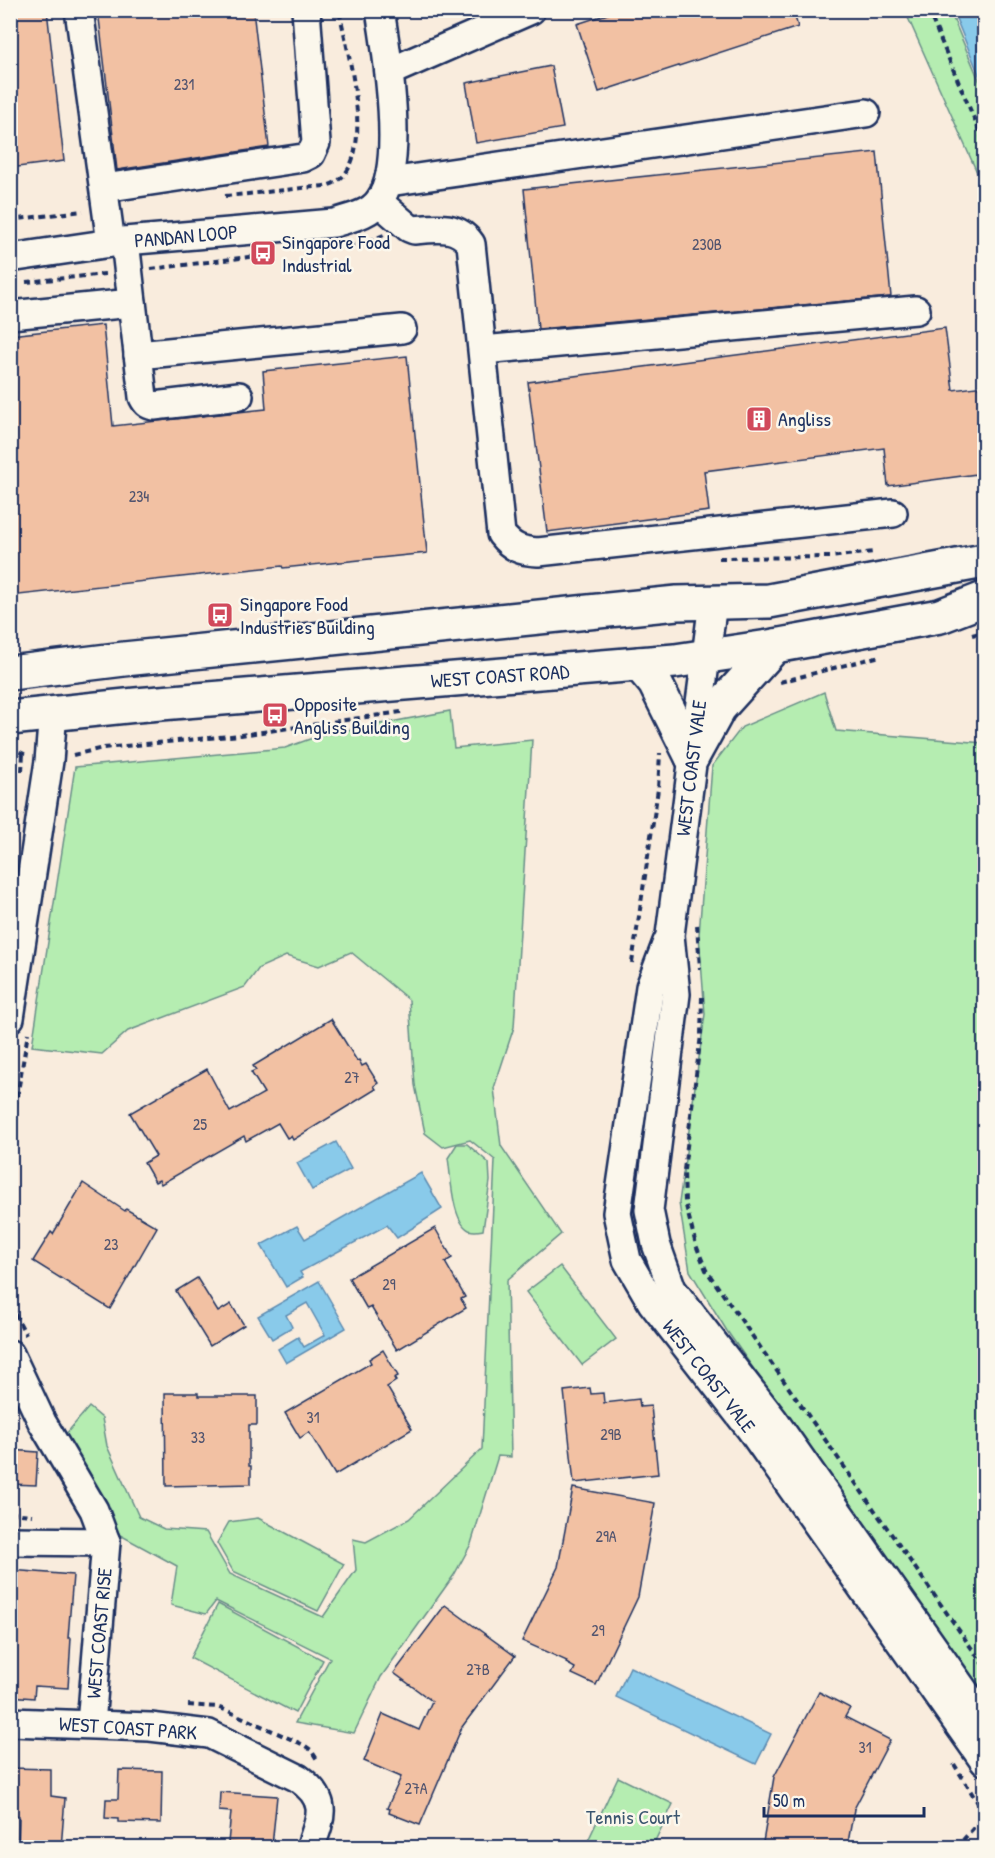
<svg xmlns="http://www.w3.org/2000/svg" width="995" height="1858" font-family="'Patrick Hand',sans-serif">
	<rect width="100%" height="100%" fill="#f9ecdd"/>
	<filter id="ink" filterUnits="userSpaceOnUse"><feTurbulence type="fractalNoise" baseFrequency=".0167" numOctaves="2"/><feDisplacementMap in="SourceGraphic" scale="12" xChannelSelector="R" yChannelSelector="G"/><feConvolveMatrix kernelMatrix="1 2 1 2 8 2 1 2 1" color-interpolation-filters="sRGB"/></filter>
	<g filter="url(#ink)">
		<!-- green -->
		<g fill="#b5edb1" stroke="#688e88" stroke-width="1.5">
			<polygon points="905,11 950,11 984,92 984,188"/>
			<polygon points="824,692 836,731 984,743 984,1696 727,1331 690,1271 679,1203 705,1014 699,935 712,766 742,727"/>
			<polygon points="450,711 454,748 532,740 514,1027 494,1088 501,1146 561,1234 507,1280 511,1457 498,1456 471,1544 454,1575 381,1677 354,1733 295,1723 330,1658 216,1601 206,1614 171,1605 177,1566 120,1535 65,1435 89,1407 102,1418 107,1446 139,1517 164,1529 206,1532 230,1574 323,1617 356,1570 353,1539 366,1542 409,1519 482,1449 495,1160 470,1140 443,1147 425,1133 415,1085 409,1000 351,952 319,966 286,956 259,968 245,987 128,1031 102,1054 32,1046 75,767 285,748 321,735"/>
			<path d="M457 1144H467L489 1163 490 1181 483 1230C478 1231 474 1232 469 1230 452 1222 451 1176 448 1158Z"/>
			<polygon points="560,1266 616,1339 582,1365 526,1292"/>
			<polygon points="258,1518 344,1564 318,1611 233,1571 217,1543 229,1522"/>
			<polygon points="218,1604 323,1660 295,1713 190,1658"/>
			<polygon points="618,1777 673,1804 652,1847 585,1847"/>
		</g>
		<!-- water -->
		<g fill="#89caea" stroke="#5d8cb2" stroke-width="1.5">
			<polygon points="953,11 984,11 984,87"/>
			<polygon points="336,1142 351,1169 312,1190 297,1163"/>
			<polygon points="421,1173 442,1209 397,1238 387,1225 300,1272 303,1277 286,1287 261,1245 297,1226 305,1239"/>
			<polygon points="319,1281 346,1328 286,1363 278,1349 298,1337 304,1347 325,1335 307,1303 286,1315 292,1327 272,1339 258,1316"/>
			<polygon points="630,1667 771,1734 756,1764 616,1697"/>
		</g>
		<!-- building -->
		<g fill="#f2c1a3" stroke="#1b2f5e" stroke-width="1.5">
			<polygon points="10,10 47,10 64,161 10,168"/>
			<polygon points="98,10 253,10 269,147 117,170"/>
			<polygon points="620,10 793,10 798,27 599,92 577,24"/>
			<polygon points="551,66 563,128 476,143 466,83"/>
			<polygon points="877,152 891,297 538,329 524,189"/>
			<polygon points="103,325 113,426 266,409 263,371 407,356 427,553 283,568 282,566 10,596 10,335"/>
			<polygon points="945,328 953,390 984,386 984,473 888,486 884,448 704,471 709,511 547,532 528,382"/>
			<polygon points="331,1019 357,1061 359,1060 362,1066 366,1064 378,1083 374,1086 376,1089 293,1140 291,1136 287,1138 278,1123 246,1141 244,1136 161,1184 159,1180 155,1182 144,1163 156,1156 130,1113 207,1069 230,1112 264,1093 251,1072 256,1070 253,1066"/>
			<polygon points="83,1183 125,1211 126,1209 157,1227 110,1309 33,1261 51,1232 53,1234"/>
			<polygon points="435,1228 452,1258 445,1262 465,1297 461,1299 466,1308 397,1350 371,1307 367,1309 349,1278"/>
			<polygon points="197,1278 218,1312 231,1304 244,1325 210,1346 176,1291"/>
			<polygon points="383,1350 398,1376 394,1378 396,1381 387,1387 412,1429 335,1475 309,1432 300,1438 285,1413 371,1363 369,1359"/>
			<polygon points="590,1388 591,1394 603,1393 604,1403 639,1399 640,1407 651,1406 658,1474 574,1483 564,1391"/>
			<polygon points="165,1393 198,1393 198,1396 257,1396 257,1425 249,1425 249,1466 251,1466 251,1484 166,1486"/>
			<polygon points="10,1450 38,1452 36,1485 10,1484"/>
			<polygon points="573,1488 655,1503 638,1597 596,1685 572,1674 575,1668 566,1663 567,1661 522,1641 558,1567"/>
			<polygon points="10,1570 73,1575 68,1638 71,1638 68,1688 35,1686 34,1698 10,1696"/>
			<polygon points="445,1605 515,1656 462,1727 420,1825 389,1813 390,1809 387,1808 401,1777 364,1761 383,1714 419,1730 432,1701 394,1673"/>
			<polygon points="819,1692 850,1708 845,1717 890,1740 854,1809 847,1848 762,1848 774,1777"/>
			<polygon points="10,1768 51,1769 51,1796 65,1798 61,1848 18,1848 19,1816 10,1816"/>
			<polygon points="119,1770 162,1771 161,1823 118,1822 118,1819 105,1818 106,1799 118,1799"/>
			<polygon points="220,1792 277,1796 272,1846 228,1843 231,1812 219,1811"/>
		</g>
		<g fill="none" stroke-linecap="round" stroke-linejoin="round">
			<defs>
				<g id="minor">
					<polyline points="79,10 111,243"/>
					<polyline points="389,72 531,10"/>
					<polyline points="389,182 866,113"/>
					<polyline points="104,188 303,158 311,154 316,143 306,10"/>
					<path d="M379 202 409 228 414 230C436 228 457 224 471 244L501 534C512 548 521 551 538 552L893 513"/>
					<path d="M125 241 143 397C146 403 148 405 154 406L239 396"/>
					<path d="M10 258 125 241 334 223C349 218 369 215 379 201 406 166 387 53 380 10"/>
					<polyline points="10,315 132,303"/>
					<polyline points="483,350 916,310"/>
					<polyline points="138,355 402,329"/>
					<polyline points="713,602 670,935 676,994 649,1210 656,1244 672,1289 773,1419 984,1719"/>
					<polyline points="667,942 650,987 617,1213 627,1260 652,1303 751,1430 984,1761"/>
					<polyline points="10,1018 49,761 53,712"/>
					<polyline points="10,1354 42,1422 94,1510 106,1542 91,1724"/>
					<polyline points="10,1541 106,1542"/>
					<path d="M10 1722 150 1727 209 1734 298 1778C329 1800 322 1816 310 1848"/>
				</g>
				<g id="major">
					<polyline points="639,664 655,683 692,757"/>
					<polyline points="10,673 124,659 677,603 769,601 984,561"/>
					<polyline points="10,718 136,705 675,661 775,646 940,616 984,599"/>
					<polyline points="692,757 719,708 775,646"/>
				</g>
			</defs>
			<!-- minor casing -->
			<use href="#minor" stroke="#1b2f5e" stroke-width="32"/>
			<!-- major casing -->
			<use href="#major" stroke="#1b2f5e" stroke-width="38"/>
			<!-- path -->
			<g stroke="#1b2f5e" stroke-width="4" stroke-dasharray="6 4.5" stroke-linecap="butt">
				<polyline points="928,10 984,142"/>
				<path d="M225 196C251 194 276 191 302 188 311 187 321 187 329 185 381 168 347 50 339 10"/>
				<polyline points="10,220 83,211"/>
				<polyline points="348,246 361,244 384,235"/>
				<polyline points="151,269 257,256"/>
				<polyline points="26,282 105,274"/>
				<polyline points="719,558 831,557 873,552"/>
				<polyline points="972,635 984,632"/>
				<polyline points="780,682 880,656"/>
				<polyline points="10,747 26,755"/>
				<polyline points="73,755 103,748 241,735 401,712"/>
				<polyline points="22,771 23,753"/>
				<polyline points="697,925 700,969"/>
				<polyline points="632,963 658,789 660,753"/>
				<polyline points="702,997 701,1035 684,1170 685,1202 696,1245 706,1270 984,1666"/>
				<polyline points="10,1138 28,1033"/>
				<polyline points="10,1304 26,1335"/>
				<polyline points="10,1513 32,1515"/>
				<polyline points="188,1705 217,1707 228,1711 304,1745 311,1750 318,1761"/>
				<polyline points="954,1764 984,1813"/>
				<polyline points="956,1848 984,1816"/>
			</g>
			<!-- minor -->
			<use href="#minor" stroke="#fbf7ec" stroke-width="27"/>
			<!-- major -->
			<use href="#major" stroke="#fbf7ec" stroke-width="33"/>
		</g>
	</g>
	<!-- icons -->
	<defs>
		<symbol id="bus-square" viewBox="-11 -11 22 22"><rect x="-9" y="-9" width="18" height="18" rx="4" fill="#d1495b" stroke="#fbf7ec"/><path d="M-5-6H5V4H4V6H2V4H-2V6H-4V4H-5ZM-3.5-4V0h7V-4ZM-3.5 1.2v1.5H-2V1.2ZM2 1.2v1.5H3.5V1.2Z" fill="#fff"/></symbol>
		<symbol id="building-square" viewBox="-11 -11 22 22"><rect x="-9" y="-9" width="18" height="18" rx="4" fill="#d1495b" stroke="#fbf7ec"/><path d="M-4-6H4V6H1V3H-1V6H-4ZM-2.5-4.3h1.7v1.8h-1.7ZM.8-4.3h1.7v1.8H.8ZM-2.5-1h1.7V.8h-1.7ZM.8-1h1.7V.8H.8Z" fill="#fff"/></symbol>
	</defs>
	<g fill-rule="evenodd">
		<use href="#bus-square" x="248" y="238" width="30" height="30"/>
		<use href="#building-square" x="744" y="404" width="30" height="30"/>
		<use href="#bus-square" x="205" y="600" width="30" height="30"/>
		<use href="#bus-square" x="260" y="700" width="30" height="30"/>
	</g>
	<g text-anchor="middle" stroke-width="5" stroke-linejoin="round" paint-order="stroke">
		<!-- number labels -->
		<g font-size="16" fill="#51546f">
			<text x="184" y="90">231</text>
			<text x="707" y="250">230B</text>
			<text x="139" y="502">234</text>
			<text x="352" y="1083">27</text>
			<text x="200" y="1130">25</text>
			<text x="111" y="1250">23</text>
			<text x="389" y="1290">29</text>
			<text x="313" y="1423">31</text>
			<text x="611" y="1440">29B</text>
			<text x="198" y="1443">33</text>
			<text x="606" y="1542">29A</text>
			<text x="598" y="1636">29</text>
			<text x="478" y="1675">27B</text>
			<text x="865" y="1753">31</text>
			<text x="416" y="1794">27A</text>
		</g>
		<!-- street labels -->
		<g font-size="20" fill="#1b2f5e" stroke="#fbf7ec">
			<text transform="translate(186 236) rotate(-5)" y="7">PANDAN LOOP</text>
			<text transform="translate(500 676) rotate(-4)" y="7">WEST COAST ROAD</text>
			<text transform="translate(691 768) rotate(-83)" y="7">WEST COAST VALE</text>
			<text transform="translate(709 1376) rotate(52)" y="7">WEST COAST VALE</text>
			<text transform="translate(99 1633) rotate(-85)" y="7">WEST COAST RISE</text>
			<text transform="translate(128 1728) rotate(4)" y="7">WEST COAST PARK</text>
		</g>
		<!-- poi labels -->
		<g font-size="20" fill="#1b2f5e" stroke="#fbf7ec" text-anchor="start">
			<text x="282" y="249">Singapore Food<tspan x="282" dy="23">Industrial</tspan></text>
			<text x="778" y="426">Angliss</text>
			<text x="240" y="611">Singapore Food<tspan x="240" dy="23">Industries Building</tspan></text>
			<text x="294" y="711">Opposite<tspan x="294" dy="23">Angliss Building</tspan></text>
		</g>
		<!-- park labels -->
		<g font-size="20" fill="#3a556f" stroke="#fbf7ec">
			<text x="633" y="1824">Tennis Court</text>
		</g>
	</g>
	<!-- margin -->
	<rect width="995" height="1858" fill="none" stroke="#fbf7ec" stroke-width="36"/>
	<rect x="18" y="18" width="959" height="1822" fill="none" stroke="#1b2f5e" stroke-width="2" filter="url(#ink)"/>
	<!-- scale -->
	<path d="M764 1807v9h160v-9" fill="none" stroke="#1b2f5e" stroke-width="3"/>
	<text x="773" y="1807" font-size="18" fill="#1b2f5e" stroke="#fbf7ec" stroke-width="4.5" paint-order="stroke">50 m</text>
</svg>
